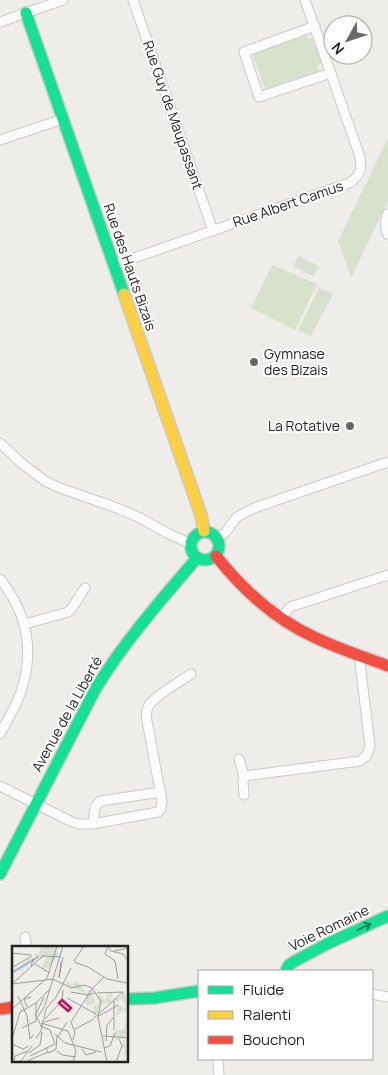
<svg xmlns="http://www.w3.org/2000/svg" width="388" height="1075" font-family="Manrope,sans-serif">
	<rect width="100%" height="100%" fill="#efedea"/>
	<!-- green -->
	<g fill="#d8e1cd">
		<polygon points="306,34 308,39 314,38 323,63 317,65 319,71 265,89 252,52"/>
		<polygon points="388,138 388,201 351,278 338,241"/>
		<polygon points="298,256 319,266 314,276 293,267"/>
		<polygon points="272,265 317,284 295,330 251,308"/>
		<polygon points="319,288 333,294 311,336 298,330"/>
	</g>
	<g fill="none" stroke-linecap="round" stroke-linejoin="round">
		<defs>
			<g id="street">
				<polyline points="133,0 213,231"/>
				<polyline points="0,22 63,0"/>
				<polyline points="315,26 244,52 259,97 331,73"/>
				<polyline points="0,140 63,119"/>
				<path d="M388 213C384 222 385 227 388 235"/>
				<path d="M114 265 349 183C361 176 363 167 359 154L305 0"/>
				<polyline points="0,443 20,462 45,481 60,488 117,508 140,518 167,533 191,544"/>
				<polyline points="217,538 225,533 237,517 254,508 388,462"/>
				<path d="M0 579C24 609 34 642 24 681 20 700 9 717 0 734"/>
				<polyline points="281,618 290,607 388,575"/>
				<polyline points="25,624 68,612 72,608 85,588"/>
				<polyline points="239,759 244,776"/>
				<path d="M0 786 72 822 79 824H93L158 812 161 809 162 801 147 721C146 715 146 710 149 705 156 695 181 681 191 674"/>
				<polyline points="244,795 243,782 244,776 360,761 367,755 370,746 360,663 362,656"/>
				<polyline points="93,824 95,807 100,801 161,792"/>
				<polyline points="25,937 27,948"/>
				<polyline points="372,994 388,997"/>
				<polyline points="218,1059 219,1075"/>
			</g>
			<g id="fast">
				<polyline points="26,13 124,294"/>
				<circle cx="205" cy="546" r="14"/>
				<path d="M0 874 96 688C125 641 161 600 197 558"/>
				<polyline points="286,971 289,965 295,961 329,943 388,916"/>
				<polyline points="128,999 154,998 199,991"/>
			</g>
			<polyline id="slow" points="124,294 201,515 204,531"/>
			<g id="jam">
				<path d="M216 556C243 590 276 620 316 638 339 649 364 657 388 666"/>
				<polyline points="2,1009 14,1007"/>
			</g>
		</defs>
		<!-- street casing -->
		<use href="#street" stroke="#cbc9c7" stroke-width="11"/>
		<!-- fast casing -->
		<use href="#fast" stroke="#cbc9c7" stroke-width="14"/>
		<!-- slow casing -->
		<use href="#slow" stroke="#cbc9c7" stroke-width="14"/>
		<!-- jam casing -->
		<use href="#jam" stroke="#cbc9c7" stroke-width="14"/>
		<!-- street -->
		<use href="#street" stroke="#fdfcfc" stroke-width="9"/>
		<!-- fast -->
		<use href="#fast" stroke="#16e098" stroke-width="11"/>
		<!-- slow -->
		<use href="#slow" stroke="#ffcf43" stroke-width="11"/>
		<!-- jam -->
		<use href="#jam" stroke="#f24e42" stroke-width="11"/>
	</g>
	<!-- one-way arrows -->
	<defs><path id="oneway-shaft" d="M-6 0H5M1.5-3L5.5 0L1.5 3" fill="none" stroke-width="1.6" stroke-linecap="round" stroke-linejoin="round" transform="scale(1.25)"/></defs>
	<use stroke="#1c815c" href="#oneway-shaft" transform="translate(364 927) rotate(-25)"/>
	<!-- markers -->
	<g fill="#6a6967" stroke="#fff" stroke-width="2">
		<circle cx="254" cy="362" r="5"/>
		<circle cx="350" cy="426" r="5"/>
	</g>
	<g text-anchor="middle" stroke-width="4" stroke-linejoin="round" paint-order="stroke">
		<!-- street labels -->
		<g font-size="14" fill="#232220" stroke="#fff">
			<text transform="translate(173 115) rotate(71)" y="5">Rue Guy de Maupassant</text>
			<text transform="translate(288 204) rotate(-19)" y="5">Rue Albert Camus</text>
			<text transform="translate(130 267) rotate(71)" y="5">Rue des Hauts Bizais</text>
			<text transform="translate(67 714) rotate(-61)" y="5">Avenue de la Liberté</text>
			<text transform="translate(329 928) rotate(-26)" y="5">Voie Romaine</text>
		</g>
		<!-- poi labels -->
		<g font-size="14" fill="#232220" stroke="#fff" text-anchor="start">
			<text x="264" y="359">Gymnase<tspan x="264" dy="16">des Bizais</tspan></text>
			<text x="340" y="431" text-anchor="end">La Rotative</text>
		</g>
	</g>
	<!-- overview -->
	<g transform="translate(12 946)">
		<rect width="116" height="116" fill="#efedea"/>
		<path d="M30 0H41L47 8 36 23 32 22 34 26 30 25V21L35 9 22 16 16 15 9 23H6L17 12 23 15ZM55 34 59 39 65 35 75 48 77 43 82 53 84 50H90L93 57 94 48 100 47 101 52H108L113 45 116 66 112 67V64L104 70 106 59 113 62V59L109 53 106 56 96 50 100 56 91 57 82 71 81 61 86 58 85 63 87 56 83 51V57L74 60V48L53 38ZM116 72V80L114 81 116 116 115 110 111 108 114 102 109 103 110 98 114 97 109 96 114 93 112 90 101 96 104 93 97 87 101 89 103 85 112 83Z" fill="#d8e1cd"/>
		<path fill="none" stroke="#a6bbdb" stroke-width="2.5" d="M1 26 23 13"/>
		<path fill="none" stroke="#9d9c99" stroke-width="1" d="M96 0 93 8 103 15 106 33M96 0 99 5 111 8 117 16M102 5 117 2M0 7 19 9M31 10 49 11M62 15 72 0M62 16 76 21 95 33 115 37M23 18 38 27M1 21 20 10M19 21 21 13 26 11 23 8M47 31 49 16M47 32 51 11M1 37 32 9M0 38 41 33 59 42 72 39 80 42 89 55 86 71 95 116M81 42 92 31M59 46 76 49 83 47M85 47 111 46M6 50 15 70 18 93 21 89M55 52 84 68M24 57 37 44M33 59 51 0M15 61 12 53 19 51M0 63 35 32 45 0M23 70 32 51M87 70 106 59M82 72 111 46M33 73 50 55 51 44M24 75V57M32 76 47 72M59 76 80 43M59 76 63 86 61 94M29 77 56 85 64 105 61 116M30 81 25 72 33 60M10 82 24 75M63 83 82 73M102 84V55M43 88 53 97 89 106M1 90 8 66 24 57M91 90 117 92M46 91 55 76M24 92 29 85 34 63 44 51 59 22M94 95 95 79 101 72M0 98 11 103 17 100M34 102 37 107 44 103 45 90M92 102 98 100 103 87M70 103 74 109 84 106M45 105 50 109 64 111M17 107 28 99 30 86M18 110 43 98 38 84 28 80M15 115 36 106M2 116 3 110 16 105M8 116 20 100M104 116 110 100 107 93"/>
		<path fill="#c2185b" fill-opacity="0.15" stroke="#c2185b" stroke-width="2.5" d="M50 54 59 62 56 65 47 57Z"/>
		<rect width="116" height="116" fill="none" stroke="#232220" stroke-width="2.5"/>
	</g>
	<!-- legend -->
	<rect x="198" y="970" width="175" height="90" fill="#ffffff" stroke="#a7a7a6"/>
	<rect x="208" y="986" width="25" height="8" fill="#16e098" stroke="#a7a7a6"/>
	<text x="243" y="995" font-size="15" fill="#232220">Fluide</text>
	<rect x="208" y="1011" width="25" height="8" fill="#ffcf43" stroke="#a7a7a6"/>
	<text x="243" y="1020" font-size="15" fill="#232220">Ralenti</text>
	<rect x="208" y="1036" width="25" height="8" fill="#f24e42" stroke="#a7a7a6"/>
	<text x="243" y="1045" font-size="15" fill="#232220">Bouchon</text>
	<!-- north arrow -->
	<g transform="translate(348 40) rotate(230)"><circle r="24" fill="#ffffff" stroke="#a7a7a6"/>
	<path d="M0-4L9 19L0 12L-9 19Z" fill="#6a6967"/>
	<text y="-8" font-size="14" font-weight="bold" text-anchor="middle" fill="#232220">N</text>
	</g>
</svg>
